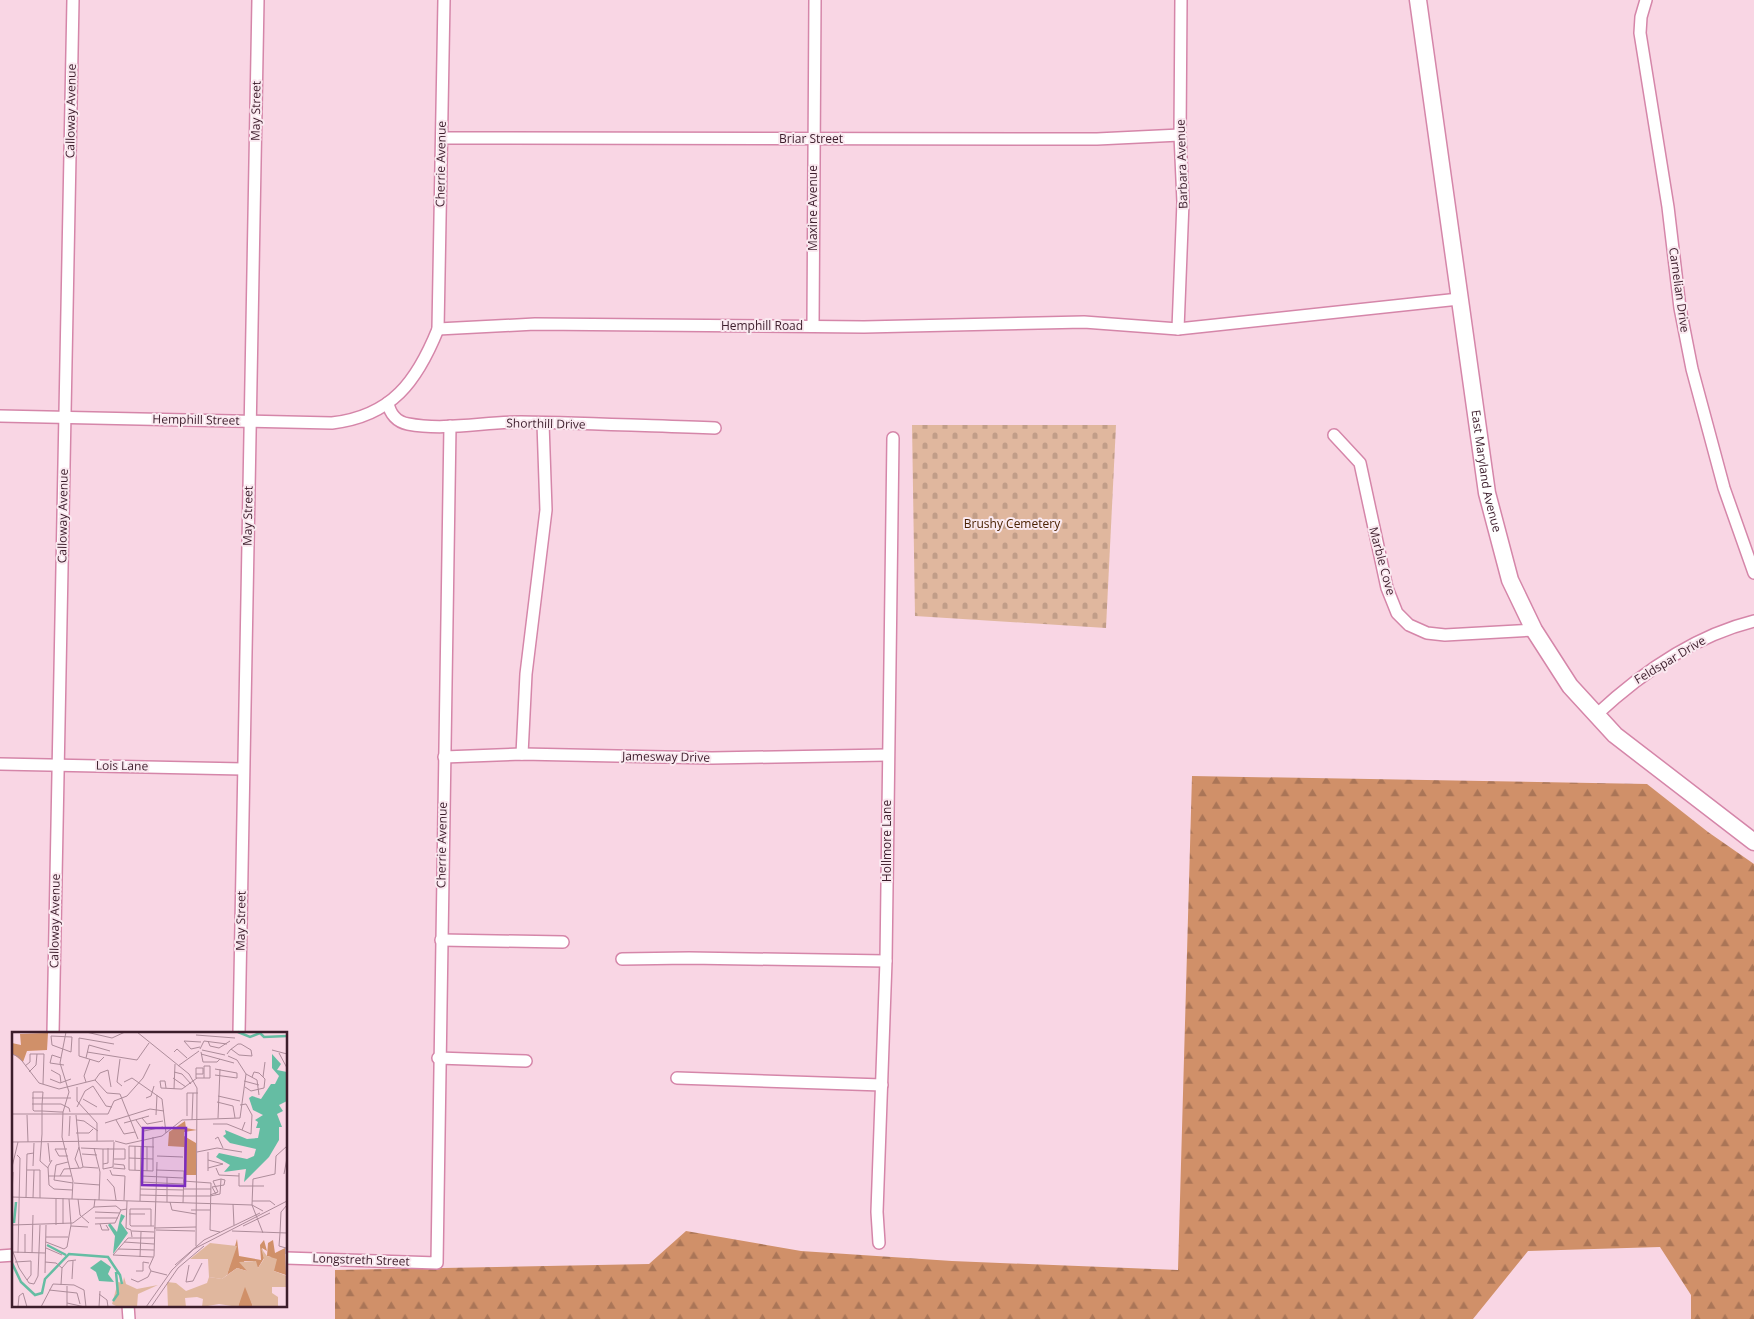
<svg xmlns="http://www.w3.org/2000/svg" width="1754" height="1319" font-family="'Open Sans',sans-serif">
	<defs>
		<pattern id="forest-firs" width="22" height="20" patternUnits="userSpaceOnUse" patternTransform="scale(1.25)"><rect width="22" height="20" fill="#d09069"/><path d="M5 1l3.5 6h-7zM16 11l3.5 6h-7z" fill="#aa7557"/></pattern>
		<pattern id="cemetery-stones" width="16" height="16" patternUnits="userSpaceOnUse" patternTransform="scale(1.25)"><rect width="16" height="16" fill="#e0b79e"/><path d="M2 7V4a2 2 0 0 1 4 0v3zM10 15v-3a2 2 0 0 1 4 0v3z" fill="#c19d88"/></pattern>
	</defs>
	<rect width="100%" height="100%" fill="#f9d6e4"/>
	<!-- forest -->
	<polygon fill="url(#forest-firs)" points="1192,776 1647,784 1708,832 1754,864 1754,1319 1691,1319 1691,1295 1660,1247 1528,1251 1473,1319 335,1319 335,1270 649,1264 686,1231 801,1251 952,1261 1178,1270"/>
	<!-- cemetery -->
	<polygon fill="url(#cemetery-stones)" points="912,425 1116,425 1106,628 915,616"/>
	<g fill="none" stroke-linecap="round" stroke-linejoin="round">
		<defs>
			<g id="street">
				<polyline points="1646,0 1641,17 1640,33 1668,207 1680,308 1692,369 1724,488 1754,573"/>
				<polyline points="442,138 1097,139 1180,135"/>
				<polyline points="813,326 815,0"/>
				<polyline points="438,329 535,324 864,327 1084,322 1178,329 1459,299"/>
				<polyline points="1178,329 1183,202 1180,135 1181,0"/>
				<path d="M388 403C390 414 397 422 408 424 445 431 484 422 521 422 586 423 651 426 715 428"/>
				<path d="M0 416 332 423C392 416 417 381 438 329L444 0"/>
				<polyline points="1334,435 1360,463 1387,588 1397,613 1409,625 1427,633 1445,635 1534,630"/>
				<path d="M1596 715C1641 673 1693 636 1754 621"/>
				<polyline points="522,754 526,674 546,510 543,423"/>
				<polyline points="444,757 522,754 712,758 887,755"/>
				<polyline points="0,764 243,769"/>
				<polyline points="441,940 563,942"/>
				<polyline points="622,959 689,958 886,961"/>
				<polyline points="53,1033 73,0"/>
				<polyline points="239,1033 258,0"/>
				<polyline points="438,1058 526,1061"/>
				<polyline points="677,1078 882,1085"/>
				<polyline points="879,1243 877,1212 886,961 893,438"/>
				<polyline points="0,1256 14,1255"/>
				<polyline points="286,1258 437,1263 450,426"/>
				<polyline points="128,1305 129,1319"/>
			</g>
			<g id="secondary">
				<path id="s1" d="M1418 0 1487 493 1510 580 1534 630 1570 686 1615 735 1754 842"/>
			</g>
		</defs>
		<!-- street casing -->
		<use href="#street" stroke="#d586a9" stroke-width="14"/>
		<!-- secondary casing -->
		<use href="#secondary" stroke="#d586a9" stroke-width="19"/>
		<!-- street -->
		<use href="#street" stroke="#fff" stroke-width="11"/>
		<!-- secondary -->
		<use href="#secondary" stroke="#fff" stroke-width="16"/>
	</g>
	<g text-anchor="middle" stroke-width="4" stroke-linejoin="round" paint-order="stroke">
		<!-- street labels -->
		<g font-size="12" fill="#3c1d2b" stroke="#fae9f0">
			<text transform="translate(71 111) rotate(-89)" y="4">Calloway Avenue</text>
			<text transform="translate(256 111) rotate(-89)" y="4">May Street</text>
			<text x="811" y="143">Briar Street</text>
			<text transform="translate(441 164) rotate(-89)" y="4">Cherrie Avenue</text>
			<text transform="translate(1182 164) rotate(-92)" y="4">Barbara Avenue</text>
			<text transform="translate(813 208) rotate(-90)" y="4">Maxine Avenue</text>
			<text transform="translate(1679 290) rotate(82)" y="4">Carnelian Drive</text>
			<text x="762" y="330">Hemphill Road</text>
			<text transform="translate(196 420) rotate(1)" y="4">Hemphill Street</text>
			<text transform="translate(546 424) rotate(1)" y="4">Shorthill Drive</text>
			<text dy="4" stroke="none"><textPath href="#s1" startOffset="476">East Maryland Avenue</textPath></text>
			<text transform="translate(63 516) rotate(-89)" y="4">Calloway Avenue</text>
			<text transform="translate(248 516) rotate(-89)" y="4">May Street</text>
			<text transform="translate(1382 561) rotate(75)" y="4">Marble Cove</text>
			<text transform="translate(1670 660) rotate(-31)" y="4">Feldspar Drive</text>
			<text transform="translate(666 757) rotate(1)" y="4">Jamesway Drive</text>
			<text transform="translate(122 766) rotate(1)" y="4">Lois Lane</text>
			<text transform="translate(887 841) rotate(-90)" y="4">Hollmore Lane</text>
			<text transform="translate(442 845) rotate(-89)" y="4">Cherrie Avenue</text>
			<text transform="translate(55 921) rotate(-89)" y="4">Calloway Avenue</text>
			<text transform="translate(241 921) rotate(-89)" y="4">May Street</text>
			<text transform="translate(361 1260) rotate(2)" y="4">Longstreth Street</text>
		</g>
		<!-- park labels -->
		<g font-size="12" fill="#4b2203" stroke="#fae9f0">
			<text x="1012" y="528">Brushy Cemetery</text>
		</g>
	</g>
	<!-- overview -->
	<g transform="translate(12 1032)">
		<rect width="275" height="275" fill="#f9d6e4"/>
		<path d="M36 1 35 18 15 19 11 30 0 21V11L9 13 8 2ZM173 89 174 96 185 98 172 100V104L184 111V143H172V115L156 114 157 100ZM225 207 227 224 249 228 248 213 252 208 255 219 250 216 252 226 246 236 241 229H232L235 239 225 236 215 243ZM261 208 263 221 273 216 274 243 262 239 259 225 255 224 256 211ZM231 255H235L241 275H226Z" fill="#d09069"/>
		<path d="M249 216 255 224 265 227 262 239 275 244V255H260V261L266 265V275H241L233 255 226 275 207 272 190 275 191 267 185 265 173 266 174 275H156L155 250 164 251 174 259 195 251 197 245 210 247 225 236 235 239 227 230 244 229 246 236 252 227ZM112 245 114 252 125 257 146 253 126 262 125 275H106L100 272 106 250 111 251Z" fill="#e0b79e"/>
		<path d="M198 211 225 214 215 243 210 247 197 245 196 227H178Z" fill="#e0b79e"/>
		<path d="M260 22 269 32 265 38 275 40V69L267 73 271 79 265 82 270 95H267V108L257 125 232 150 234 137 212 140 218 133 204 125 207 121 235 127 242 124 244 117 218 111 211 104 214 102 213 98 235 107 246 106 248 96H244L246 90 243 88 251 83 241 78 237 66 240 64 249 67 259 52H263L267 44 260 36ZM109 182 113 184 109 191 116 201 101 222 103 204 96 193 98 191 105 200ZM89 228 99 235 96 242 102 250 87 249 84 240 78 236Z" fill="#65bda3"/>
		<path fill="none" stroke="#65bda3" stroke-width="2.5" d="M226 0 238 5 248 1 252 5 275 4M2 191 4 170M35 213 54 223M0 231 9 250 23 263 30 261 33 247 57 222 96 225 108 243 110 252M101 269 106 262 104 240"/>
		<path fill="none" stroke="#ad8c9a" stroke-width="1" d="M54 0 48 31 57 60 51 80 50 105 61 149 60 167M74 0 100 6 113 0M125 0 177 42 185 56 184 214M184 3 223 6M39 4 60 5 59 20 40 13ZM196 9 198 14 207 16 218 9M188 15 179 17 172 9 189 10M188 17 192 9 215 12M190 18 213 23M260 18 275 22M75 20 125 28 137 11M162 20 165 17 175 26M189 20 191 30H205L208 27M267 21 275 36M0 22 7 25 27 51 47 57 83 48 95 61 108 62 126 107M189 22 222 31M215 22 218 18 226 12H229L239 18 240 24 227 23 219 17M216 24 225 28 234 42 245 48 247 63M92 25 87 30 67 24V6L102 12M49 26 40 23 38 31 52 33M74 26 77 13 98 19M108 27 105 50 110 54M13 34 18 30V22H32L31 52M166 34 187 19M39 38 48 43 49 51M17 40 24 33 25 22M162 40 170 42 179 52M184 42H191V36H184V46H198V34H192V46M203 43 225 46V41L203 37M251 45 253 30M161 46 174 55M38 47 48 51 59 47M83 48 88 41 96 38 99 55M232 49 247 53M74 50 72 44 78 27M112 50 120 46 150 67 154 101M65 55V69L85 91V109M233 55 239 59 252 56 253 47 247 41 242 40 240 45M154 56 153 49H148L149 56 168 57H170L185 46M162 57 163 32M206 64 228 69M20 66H59M134 66 139 64 142 54M71 67 85 75M205 70 221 74 223 86M20 72H49L57 76 58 80M228 73 234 72 240 83 239 102 230 98M65 75 73 59 81 54 94 74 100 75M0 82H96L102 69 115 64 131 46 138 32M15 83 16 110M64 83 67 115M144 83 145 63M175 84V61H186M130 86 135 92 151 89M206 86 208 37M65 88 72 89 86 99M104 88 112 102 123 100M124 88 132 99 151 95M180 88 181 61M93 91 138 77 152 79M112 91 137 84M201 92H215L230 98 233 90M64 101H77L81 97M57 104 58 84M141 105V139M203 107 206 105 211 116M103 109 114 112 150 104 170 88 228 86 234 42M0 110 102 109M36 111 38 130M275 114V75M69 116 91 117M82 116 88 140 87 168M55 117H43L47 124H56M185 120 205 116 230 120M196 120V139M70 122 85 123M5 123 8 126 6 221M145 124 171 125M117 126 141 127M40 128 36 135 37 153 42 157 60 158M56 130 44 133 42 148 61 151M145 130 142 224 137 235 139 239 155 243M91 132 96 131V116M21 134 22 111M0 135 6 110M71 135 86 136M36 136 28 129 30 102V73L31 60H21V78L22 79H30L48 80H51M101 136 113 137 112 133 102 132M196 136 211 132 196 128M204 136 207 143 227 144M91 137V117H113V127H102M91 137 101 135 102 110M15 138H28V166M98 138 100 143 113 144 112 168M123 138V114M144 138 172 139 171 171M135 139V115M141 139 117 138V114L142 115M227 141V154H252M272 142 275 126M36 144H59M48 144 52 137 69 136 71 135 67 115 63 127 67 136M129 144 171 146M95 147 102 155 104 168M171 149 199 151 198 198 208 200M128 150 171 152M62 151 88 153M128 157 171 158M171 157H199M204 162 200 155 212 153 213 148 209 147M128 163 171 164M171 164H198L208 162 209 147 201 149 206 160 198 163M0 165 1 140M0 165 240 173 251 179M14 166 15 122 22 121M21 166 22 138M51 166V192M66 167 68 183 77 191M115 169 114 196 119 198 120 205M128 169 129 114M240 169H258L263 173M155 170V145M158 170 160 178 184 182M221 172 222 193M240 173 241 147 263 142 264 124 275 114M240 173 251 201M82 175 104 174 109 178M179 178H198M83 180 108 181M117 182H133M83 186H106M83 192 103 191 109 178 115 177M88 192 90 198H97L94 193M0 193 61 191 82 175 83 167M44 193V167M59 194 76 195M139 194V177H118V193L119 194H142M231 194 258 181M142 196 184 195M144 198 183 199M120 199 142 200M220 199 275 201M268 201 269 180 275 173M268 201 267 214 274 216V222M34 205H56M34 210 52 217 55 215 59 193 57 167M112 210 142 212M34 216 50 223M106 217 142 218M0 220 33 221M1 220 7 236 17 251 22 252 26 244 28 193M13 221V202M20 221 21 183M128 225 129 200M141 225 101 223 116 206H142M3 230 19 229V243L15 248M33 230 44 231 50 236M163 233 192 208 248 181M177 233 174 250 181 249 190 231M50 236 56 229 64 228M124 239H131V230L137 231M33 241 34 193M60 247 61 229M119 247 126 250 136 245 139 239M49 253 50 236M37 258 65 261 68 272M87 262 95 268 96 275M55 271 73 275M6 275 7 264 11 261 15 275M29 275 41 252 62 253 72 258 74 275M55 275V254M87 275 88 259M134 275 160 238 182 217 275 169M139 275 166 236 192 214"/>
		<path fill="#7b2cbf" fill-opacity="0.15" stroke="#7b2cbf" stroke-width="2.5" d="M131 96H174L173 154 130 153Z"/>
		<rect width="275" height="275" fill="none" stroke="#3c1d2b" stroke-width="2.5"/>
	</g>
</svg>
